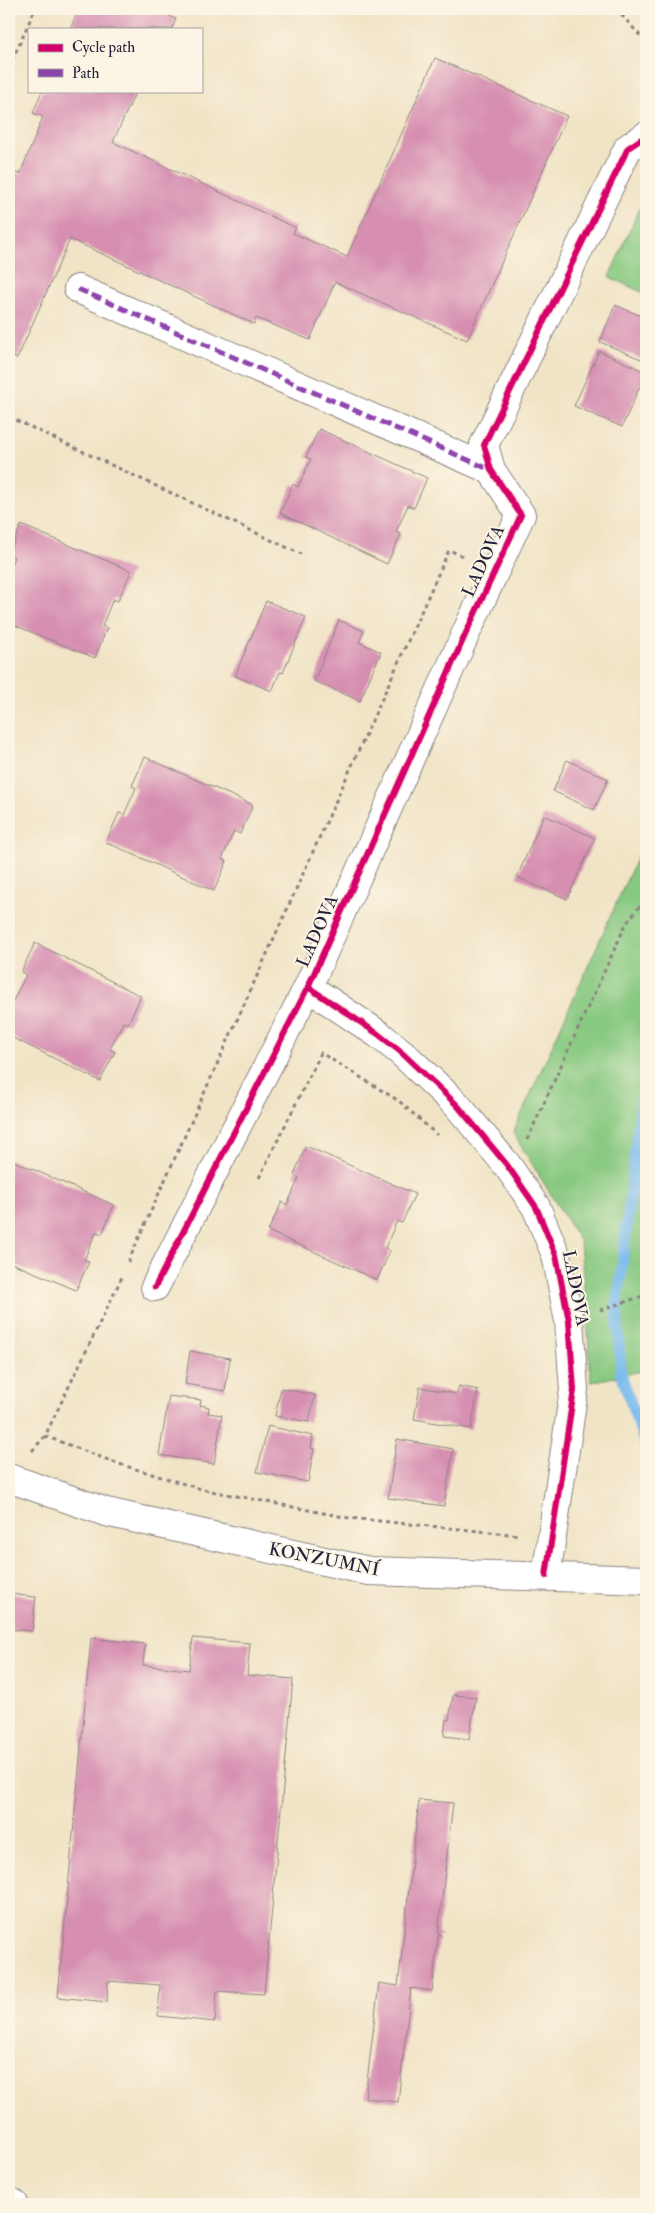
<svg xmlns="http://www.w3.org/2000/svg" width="655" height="2213" font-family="'IM FELL Double Pica',serif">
	<rect width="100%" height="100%" fill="#fcf5e5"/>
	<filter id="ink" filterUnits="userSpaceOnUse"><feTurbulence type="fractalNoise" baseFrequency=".02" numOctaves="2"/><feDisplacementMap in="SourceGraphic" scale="10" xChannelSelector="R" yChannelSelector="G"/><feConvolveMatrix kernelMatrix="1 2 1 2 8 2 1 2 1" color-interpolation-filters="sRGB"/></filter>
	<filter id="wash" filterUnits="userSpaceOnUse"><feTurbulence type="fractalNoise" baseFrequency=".0096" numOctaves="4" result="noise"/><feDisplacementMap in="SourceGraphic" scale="20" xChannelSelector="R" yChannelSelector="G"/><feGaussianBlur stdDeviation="1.12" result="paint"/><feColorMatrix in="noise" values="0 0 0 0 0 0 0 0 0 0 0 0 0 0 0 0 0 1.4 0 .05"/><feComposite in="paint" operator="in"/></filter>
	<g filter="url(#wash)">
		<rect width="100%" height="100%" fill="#f1e4c6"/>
		<!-- green -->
		<g fill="#88c981" stroke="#55765e">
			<polygon points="646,194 646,294 609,277"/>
			<polygon points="646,837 646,1370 591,1382 587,1315 580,1242 513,1133"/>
		</g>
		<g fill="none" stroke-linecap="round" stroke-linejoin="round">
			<!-- stream -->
			<polyline stroke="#78baed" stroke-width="11" points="646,1059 617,1309 621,1374 646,1447"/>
		</g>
		<g id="blocks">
			<!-- building -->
			<g fill="#d68eb1">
				<polygon points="79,9 173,9 169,16 176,19 172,29 70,29"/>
				<polygon points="435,58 567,116 467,340 335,282 310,340 256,318 254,324 70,239 17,359 9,355 9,171 20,174 43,117 33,113 42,91 136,91 113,142 296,228 293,233 347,257"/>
				<polygon points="615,305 646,318 646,361 600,342"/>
				<polygon points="599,351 646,372 622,427 574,406"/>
				<polygon points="319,429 427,478 414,508 408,505 396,532 401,534 387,564 280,513 293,484 298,487 311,459 306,457"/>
				<polygon points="21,525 131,571 118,601 113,599 102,626 107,628 95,658 9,623 9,570 14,557 9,554"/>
				<polygon points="266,601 306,617 283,673 280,672 272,691 235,676"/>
				<polygon points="339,620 364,631 359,642 381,652 360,701 314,681"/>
				<polygon points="145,757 253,805 240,834 234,831 222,859 227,861 214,891 106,842 119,813 124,815 136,788 132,786"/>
				<polygon points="567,760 608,779 594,810 553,791"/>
				<polygon points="544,815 595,838 567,899 517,877"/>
				<polygon points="35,943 141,996 128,1024 123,1022 110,1049 115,1052 100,1081 9,1036 9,999 13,1001 26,975 21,972"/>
				<polygon points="306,1146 415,1194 402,1223 397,1221 385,1248 390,1251 377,1280 268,1231 282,1202 287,1205 299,1178 294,1175"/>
				<polygon points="9,1159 114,1205 102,1234 96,1232 84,1260 89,1262 76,1290 9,1262"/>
				<polygon points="190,1351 230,1358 225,1391 185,1384"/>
				<polygon points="459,1386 478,1390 471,1429 414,1419 420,1387 457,1394"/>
				<polygon points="281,1388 315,1395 309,1422 275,1416"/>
				<polygon points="169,1396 201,1400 200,1405 209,1407 208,1413 222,1415 214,1464 159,1455"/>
				<polygon points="268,1426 313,1436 311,1448 314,1449 308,1482 257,1472"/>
				<polygon points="397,1439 453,1449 444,1506 388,1498"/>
				<polygon points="9,1594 36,1597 32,1631 9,1629"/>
				<polygon points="91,1638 145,1644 143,1665 189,1670 193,1638 250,1643 247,1675 293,1679 264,1994 217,1991 215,2022 158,2016 160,1985 108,1981 107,2002 58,1997"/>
				<polygon points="453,1695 476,1697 469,1739 444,1736 446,1719 449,1720"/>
				<polygon points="419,1800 453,1803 438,1934 441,1934 441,1936 438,1936 432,1991 411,1988 398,2102 365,2098 379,1983 398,1986"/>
			</g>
		</g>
	</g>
	<g filter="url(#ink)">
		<use href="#blocks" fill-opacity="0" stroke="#8a8380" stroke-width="1"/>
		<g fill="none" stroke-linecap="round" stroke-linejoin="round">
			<defs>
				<g id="street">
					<polyline points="78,289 491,470"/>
					<polyline points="308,987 378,1034 402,1053 457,1105 507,1165 536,1207 556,1255 569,1321 574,1390 546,1576"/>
					<polyline points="155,1287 308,987 466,633 521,515 491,470 484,445 628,148 646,136"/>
					<polyline points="9,1478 106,1512 369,1571 646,1580"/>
					<polyline points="9,2201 14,2204"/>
				</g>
			</defs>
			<!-- street casing -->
			<use href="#street" stroke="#8a8380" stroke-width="30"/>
			<!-- path -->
			<g stroke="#8a8380" stroke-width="3" stroke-dasharray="4 4" stroke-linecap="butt">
				<polyline points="616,9 646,42"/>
				<polyline points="9,67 35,9"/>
				<polyline points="9,417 301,554"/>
				<polyline points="527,1140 626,924 639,907 646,902"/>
				<polyline points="259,1178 321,1053 399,1101 437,1135"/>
				<polyline points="128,1262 449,550 465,557"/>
				<polyline points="600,1310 646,1295"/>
				<polyline points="45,1436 119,1464 201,1489 349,1518 519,1535"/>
				<polyline points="32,1451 45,1436 123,1275"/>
			</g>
			<!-- street -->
			<use href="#street" stroke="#fff" stroke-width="28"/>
			<!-- quiet -->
			<polyline stroke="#8e44ad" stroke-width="5" stroke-dasharray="10 5" stroke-linecap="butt" points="78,289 491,470"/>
			<defs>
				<g id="cycleway">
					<polyline points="308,987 378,1034 402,1053 457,1105 507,1165 536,1207 556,1255 569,1321 574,1390 546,1576"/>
					<polyline points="155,1287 308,987 466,633 521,515 491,470 484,445 628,148 646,136"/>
				</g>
			</defs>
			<!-- cycleway casing -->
			<use href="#cycleway" stroke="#fcf5e5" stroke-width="9"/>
			<!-- cycleway -->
			<use href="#cycleway" stroke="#d6006c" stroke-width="6"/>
		</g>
	</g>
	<g text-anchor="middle" stroke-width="4" stroke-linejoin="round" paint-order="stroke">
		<!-- street labels -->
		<g font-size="18" fill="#22223b" stroke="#fcf5e5">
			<text transform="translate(483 561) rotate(-65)" y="6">LADOVA</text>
			<text transform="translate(317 931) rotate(-66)" y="6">LADOVA</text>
			<text transform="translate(576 1288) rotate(79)" y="6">LADOVA</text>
			<text transform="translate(324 1559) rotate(11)" y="6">KONZUMNÍ</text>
		</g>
	</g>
	<!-- margin -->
	<rect width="655" height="2213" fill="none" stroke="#fcf5e5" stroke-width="30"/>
	<!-- legend -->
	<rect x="28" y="28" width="175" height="65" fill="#fcf5e5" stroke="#a5a1a1"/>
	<rect x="38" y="44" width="25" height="8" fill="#d6006c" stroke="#a5a1a1"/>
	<text x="72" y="52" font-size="15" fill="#22223b">Cycle path</text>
	<rect x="38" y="69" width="25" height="8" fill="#8e44ad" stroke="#a5a1a1"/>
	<text x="72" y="78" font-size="15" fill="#22223b">Path</text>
</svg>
